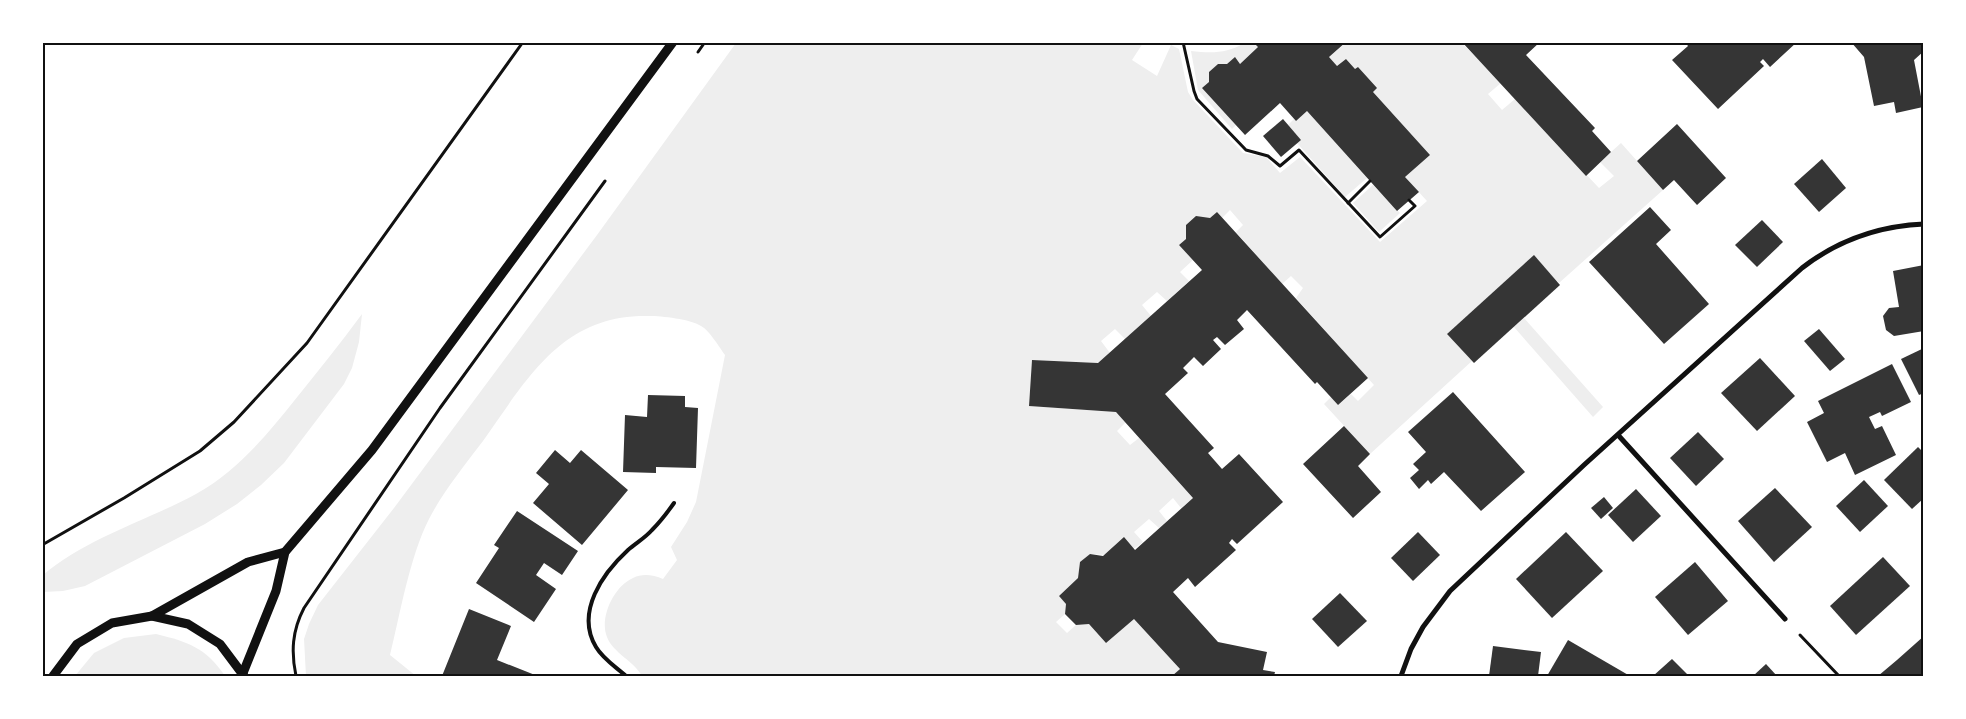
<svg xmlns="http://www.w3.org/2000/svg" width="1966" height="719" font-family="'Fira Sans',sans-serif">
	<rect width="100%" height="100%" fill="#fff"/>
	<!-- green -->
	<g fill="#eee">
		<path d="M736 43H1143L1132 60 1157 76 1171 45 1179 49 1188 92 1193 100 1243 153 1266 157 1280 173 1300 157 1380 242 1427 201 1405 177 1430 155 1373 92 1358 67 1355 69 1346 59 1337 66 1329 57 1346 43H1462L1501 83 1488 94 1502 110 1515 99 1599 188 1614 176 1600 162 1621 143 1663 190 1559 283 1533 256 1447 334 1472 361 1370 454 1324 404 1331 397 1338 405 1351 394 1358 401 1374 385 1296 298 1303 288 1291 276 1282 284 1236 232 1243 225 1230 210 1222 218 1217 212 1179 245 1193 260 1180 272 1189 281 1167 301 1157 292 1142 305 1151 316 1125 339 1115 329 1101 341 1110 353 1098 363 1032 360 1029 406 1116 412 1126 422 1117 431 1130 445 1139 438 1193 498 1181 508 1173 498 1159 511 1167 521 1159 528 1149 519 1134 532 1143 542C1129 555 1108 556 1090 554L1080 562 1078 578 1059 596 1066 604 1065 614 1056 622 1067 633 1076 625 1089 624 1106 643 1134 619 1180 669 1172 676H642C634 661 613 653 607 637 599 618 614 586 633 578 643 573 653 575 663 579L677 560 671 547 687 522 696 502 725 355C720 348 709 330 701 326 690 319 662 316 649 316 562 314 528 378 483 441 464 466 443 492 429 519 410 556 400 614 390 655L416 676H306L304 639 309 624 318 605 394 508 597 235Z"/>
		<path d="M1244 43H1253L1258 47 1240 64 1234 58 1227 64H1218L1209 72 1236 125 1232 129 1198 90 1191 51C1210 53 1227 54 1244 43Z"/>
		<polygon points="1307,111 1367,178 1345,197 1297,143 1288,125 1294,119 1296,121"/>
		<polygon points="1373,185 1400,213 1379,232 1353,203"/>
		<path d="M362 314 359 342 352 368 344 384 284 463 261 485 237 504 205 524 85 586 63 591 43 592V575C87 538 146 521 196 494 237 471 266 436 294 401 317 372 340 344 362 314Z"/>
		<polygon points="1524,318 1603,407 1593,417 1514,327"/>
		<path d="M156 634C188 642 205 647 225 676H75L94 653 124 638Z"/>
	</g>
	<!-- building -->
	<g fill="#353535">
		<polygon points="1253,42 1346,42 1329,57 1337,66 1346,59 1355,69 1358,67 1377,88 1373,92 1430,155 1405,177 1419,192 1397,211 1307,111 1296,121 1280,103 1245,135 1202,88 1209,82 1209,72 1218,64 1227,64 1235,57 1240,64 1258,47"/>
		<polygon points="1462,42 1540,42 1526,55 1595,128 1592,131 1611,152 1586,176"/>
		<polygon points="1685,42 1797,42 1770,67 1763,59 1760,62 1764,66 1718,109 1672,60 1688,46"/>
		<polygon points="1851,42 1924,42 1924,51 1914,60 1923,107 1896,113 1894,102 1874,106 1864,57"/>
		<polygon points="1283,119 1301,140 1281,157 1263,136"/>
		<polygon points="1677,124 1726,178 1697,205 1674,180 1663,190 1637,161"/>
		<polygon points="1822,159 1846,188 1819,212 1794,184"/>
		<polygon points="1650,207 1671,230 1656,244 1709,304 1664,344 1589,262"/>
		<polygon points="1217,212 1368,378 1338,405 1317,382 1315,384 1247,310 1237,320 1244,329 1225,345 1217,337 1213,340 1221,349 1203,366 1194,357 1183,368 1188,373 1165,394 1214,448 1208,453 1222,469 1239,454 1283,502 1237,544 1232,539 1229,543 1236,550 1195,587 1188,578 1173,592 1218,642 1267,652 1263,670 1275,672 1274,676 1172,676 1180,669 1134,619 1106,643 1089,624 1076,625 1065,614 1066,604 1059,596 1078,578 1080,562 1090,554 1103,556 1124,537 1135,550 1193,498 1116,412 1029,406 1032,360 1098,363 1202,270 1179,245 1186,239 1186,225 1196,216 1210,218"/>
		<polygon points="1762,220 1783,242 1757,267 1735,245"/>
		<polygon points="1534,255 1560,285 1474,363 1447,334"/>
		<polygon points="1924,265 1924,331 1894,336 1886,330 1883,316 1889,308 1899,307 1893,271"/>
		<polygon points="1819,329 1845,359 1830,371 1804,341"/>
		<polygon points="1924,348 1924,393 1919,395 1901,359"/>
		<polygon points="1760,358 1795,396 1757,431 1721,393"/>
		<polygon points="1892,364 1911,402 1882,416 1880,412 1869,417 1875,429 1882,426 1896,455 1855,475 1845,453 1827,462 1807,422 1824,413 1818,401"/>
		<polygon points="1453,392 1525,472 1481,511 1444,472 1431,484 1428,480 1419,489 1410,478 1419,470 1413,464 1426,452 1408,432"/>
		<polygon points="648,395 685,396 685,407 698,408 696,468 656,467 656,473 623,472 625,415 647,417"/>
		<polygon points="1344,426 1370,454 1358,466 1381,492 1353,518 1303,464"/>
		<polygon points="1698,432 1724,459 1696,486 1670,458"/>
		<polygon points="1918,447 1924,453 1924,498 1912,509 1884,480"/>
		<polygon points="555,450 570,463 581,450 628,490 582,545 533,503 549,484 536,473"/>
		<polygon points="1864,480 1888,506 1860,532 1836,506"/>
		<polygon points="1775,488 1812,527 1774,562 1738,521"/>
		<polygon points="1636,489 1661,516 1633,542 1608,515"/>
		<polygon points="1604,497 1613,508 1601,519 1591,508"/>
		<polygon points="517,511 578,551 562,575 544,563 536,575 556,589 534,622 476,583 499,548 494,545"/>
		<polygon points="1418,532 1440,555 1413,581 1391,558"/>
		<polygon points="1566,532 1603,571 1552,618 1516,579"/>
		<polygon points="1883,557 1910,586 1856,635 1830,606"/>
		<polygon points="1695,562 1728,601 1688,635 1655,597"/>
		<polygon points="1340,593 1367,621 1338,647 1312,619"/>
		<polygon points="469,609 511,626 497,660 535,675 534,676 442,676"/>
		<polygon points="1924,636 1924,676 1878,676 1897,660"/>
		<polygon points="1568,640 1630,676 1547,676"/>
		<polygon points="1493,646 1541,652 1538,676 1489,676"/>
		<polygon points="1672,659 1689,676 1653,676"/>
		<polygon points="1766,664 1777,676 1753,676"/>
	</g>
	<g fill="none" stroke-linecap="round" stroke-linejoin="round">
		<!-- path -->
		<g stroke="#111" stroke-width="3">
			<polyline points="1183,42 1194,91 1197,99 1246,150 1268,156 1280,166 1299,150 1380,237 1415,206 1409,200"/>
			<polyline points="698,52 705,42"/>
			<polyline points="1348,203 1370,181"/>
			<polyline points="42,545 124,498 200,451 234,422 307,343 523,42"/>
			<polyline points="1800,635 1839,676"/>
			<path d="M296 676C291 652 292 631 304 608L440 408 605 181"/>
		</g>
		<!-- service -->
		<path stroke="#111" stroke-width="4" d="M626 676C616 667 603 659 596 647 575 612 603 573 628 550 636 543 645 538 652 530 660 522 667 513 674 503"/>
		<!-- minor -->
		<g stroke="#111" stroke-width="5">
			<polyline points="1618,435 1785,619"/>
			<path d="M1401 676 1411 649 1423 627 1450 591 1584 465 1802 268C1838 240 1878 226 1924 224"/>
		</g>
		<!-- tertiary -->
		<g stroke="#111" stroke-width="9">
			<polyline points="152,616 248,562 285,552"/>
			<polyline points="243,673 276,591 285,552 372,450 673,42"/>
			<polyline points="53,676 77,644 112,623 152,616 188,624 220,644 244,676"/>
		</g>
	</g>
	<!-- border -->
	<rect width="1966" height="719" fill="none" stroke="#ffffff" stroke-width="88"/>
	<rect x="44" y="44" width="1878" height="631" fill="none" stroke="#111" stroke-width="2"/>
</svg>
